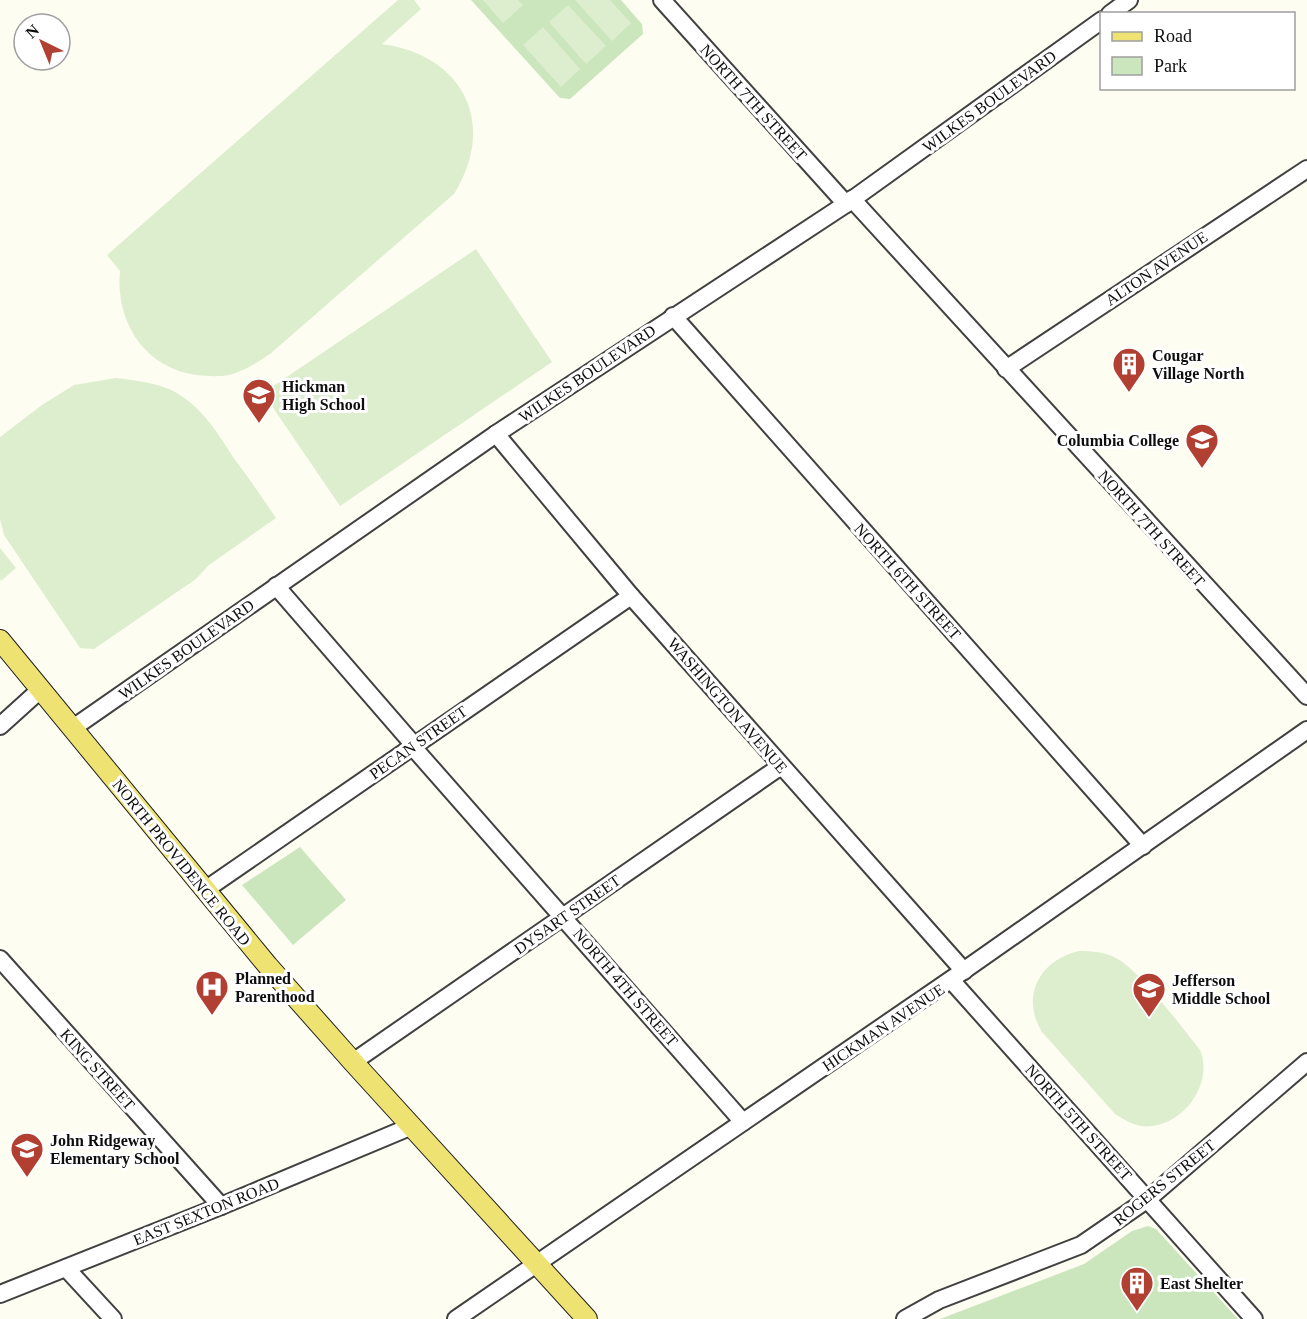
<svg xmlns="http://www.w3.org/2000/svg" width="1307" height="1319" font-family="'Times New Roman',serif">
	<rect width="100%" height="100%" fill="#fefdf1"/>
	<!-- green -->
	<g fill="#cbe6bd">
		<polygon points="471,0 621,0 642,24 643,34 570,99 560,98"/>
		<polygon points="300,847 346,900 293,945 242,885"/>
		<polygon points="1148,1226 1156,1229 1238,1319 940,1319 1084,1264 1132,1231"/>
	</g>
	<!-- pitch -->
	<g fill="#ddeece">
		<path d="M398 0H414L421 9 382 44C463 55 498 123 454 194L270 354C257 363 244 371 229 375 219 377 207 376 196 375 144 368 115 321 120 271L107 255Z"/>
		<polygon points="483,0 518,0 523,5 503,23"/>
		<polygon points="575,0 610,0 631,23 612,41"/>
		<polygon points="568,5 606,46 586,64 549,22"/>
		<polygon points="543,27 580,69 561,87 523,45"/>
		<polygon points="476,249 552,362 340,506 263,393"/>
		<path d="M116 378C139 381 164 383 183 397 204 411 219 435 233 457 248 477 262 497 276 518L209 565 196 579 94 649 80 648 4 535 0 519V437L42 405 74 385Z"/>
		<polygon points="0,548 16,568 1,581 0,579"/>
		<path d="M1079 951C1092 951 1105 952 1116 958 1139 970 1182 1027 1200 1050 1215 1085 1180 1131 1141 1126 1131 1124 1123 1119 1115 1114L1042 1032C1020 996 1040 960 1079 951Z"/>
	</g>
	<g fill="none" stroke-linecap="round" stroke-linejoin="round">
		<defs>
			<g id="minor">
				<polyline points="662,0 846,204"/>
				<polyline points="1110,14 1129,0"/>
				<polyline points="852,199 1307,696"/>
				<polyline points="673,316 1143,846"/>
				<polyline points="1006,369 1307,169"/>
				<polyline points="496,434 631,596 964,971"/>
				<polyline points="276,586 413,744"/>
				<polyline points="0,726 41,689"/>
				<polyline points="73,728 496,434 846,204 1102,20"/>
				<polyline points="412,746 743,1122"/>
				<polyline points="205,890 631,596"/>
				<polyline points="0,959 221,1206"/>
				<polyline points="951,980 1254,1319"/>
				<polyline points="353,1062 781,766"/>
				<polyline points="66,1268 113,1319"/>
				<polyline points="0,1294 221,1206 412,1126"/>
				<polyline points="456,1319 956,976 1307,730"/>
				<polyline points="905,1319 939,1300 1081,1245 1148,1199 1307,1062"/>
			</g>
			<polyline id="major" points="0,640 268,966 353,1062 587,1319"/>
		</defs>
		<!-- minor casing -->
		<use href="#minor" stroke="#414141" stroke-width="20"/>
		<!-- major casing -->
		<use href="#major" stroke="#1f1f1f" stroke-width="22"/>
		<!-- minor -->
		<use href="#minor" stroke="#fff" stroke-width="16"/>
		<!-- major -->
		<use href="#major" stroke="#ede272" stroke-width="20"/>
	</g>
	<!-- icons -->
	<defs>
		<symbol id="building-pin" viewBox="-11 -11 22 30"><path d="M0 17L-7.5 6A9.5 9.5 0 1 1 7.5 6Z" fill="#b24032" stroke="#fff"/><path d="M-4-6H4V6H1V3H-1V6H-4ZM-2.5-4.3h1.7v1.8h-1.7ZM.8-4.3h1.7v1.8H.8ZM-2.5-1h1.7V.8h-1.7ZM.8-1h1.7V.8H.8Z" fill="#fff"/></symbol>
		<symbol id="school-pin" viewBox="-11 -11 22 30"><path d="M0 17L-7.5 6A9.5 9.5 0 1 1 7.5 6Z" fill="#b24032" stroke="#fff"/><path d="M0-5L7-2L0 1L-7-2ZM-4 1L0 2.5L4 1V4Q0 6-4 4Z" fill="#fff"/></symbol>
		<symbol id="university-pin" viewBox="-11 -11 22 30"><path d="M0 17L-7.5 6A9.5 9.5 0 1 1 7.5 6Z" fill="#b24032" stroke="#fff"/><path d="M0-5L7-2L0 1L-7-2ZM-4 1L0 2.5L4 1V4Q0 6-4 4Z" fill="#fff"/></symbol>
		<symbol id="hospital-pin" viewBox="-11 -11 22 30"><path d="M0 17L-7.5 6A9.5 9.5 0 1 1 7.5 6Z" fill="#b24032" stroke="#fff"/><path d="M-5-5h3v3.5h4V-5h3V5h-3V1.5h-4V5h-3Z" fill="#fff"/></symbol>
	</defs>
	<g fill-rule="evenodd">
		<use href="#building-pin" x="1110" y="345" width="38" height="52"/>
		<use href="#school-pin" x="240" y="376" width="38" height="52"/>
		<use href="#university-pin" x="1183" y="421" width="38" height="52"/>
		<use href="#hospital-pin" x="193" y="968" width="38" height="52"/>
		<use href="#school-pin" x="1130" y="970" width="38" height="52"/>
		<use href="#school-pin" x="8" y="1130" width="38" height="52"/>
		<use href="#building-pin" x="1118" y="1264" width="38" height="52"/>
	</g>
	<g text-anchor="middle" stroke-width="6" stroke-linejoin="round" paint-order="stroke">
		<!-- street labels -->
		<g font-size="16" fill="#0e0e0e" stroke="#fff">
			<text transform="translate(989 101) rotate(-36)" y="6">WILKES BOULEVARD</text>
			<text transform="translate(754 102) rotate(48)" y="6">NORTH 7TH STREET</text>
			<text transform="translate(1156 268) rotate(-34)" y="6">ALTON AVENUE</text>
			<text transform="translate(587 373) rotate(-34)" y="6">WILKES BOULEVARD</text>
			<text transform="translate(1152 528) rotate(48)" y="6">NORTH 7TH STREET</text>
			<text transform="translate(908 581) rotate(48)" y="6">NORTH 6TH STREET</text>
			<text transform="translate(186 649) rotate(-35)" y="6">WILKES BOULEVARD</text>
			<text transform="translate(728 705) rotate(49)" y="6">WASHINGTON AVENUE</text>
			<text transform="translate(418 742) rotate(-35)" y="6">PECAN STREET</text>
			<text transform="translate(182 862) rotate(51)" y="6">NORTH PROVIDENCE ROAD</text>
			<text transform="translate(567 914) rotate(-35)" y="6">DYSART STREET</text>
			<text transform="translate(626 987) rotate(49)" y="6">NORTH 4TH STREET</text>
			<text transform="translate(883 1027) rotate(-34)" y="6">HICKMAN AVENUE</text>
			<text transform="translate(98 1069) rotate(48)" y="6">KING STREET</text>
			<text transform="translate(1079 1122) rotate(48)" y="6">NORTH 5TH STREET</text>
			<text transform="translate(1164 1182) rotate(-39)" y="6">ROGERS STREET</text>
			<text transform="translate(206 1211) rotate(-22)" y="6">EAST SEXTON ROAD</text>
		</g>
		<!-- poi labels -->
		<g font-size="16" font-weight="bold" fill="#0e0e0e" stroke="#fff" text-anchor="start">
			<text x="1152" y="361">Cougar<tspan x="1152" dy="18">Village North</tspan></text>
			<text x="282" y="392">Hickman<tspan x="282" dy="18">High School</tspan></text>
			<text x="1179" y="446" text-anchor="end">Columbia College</text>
			<text x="235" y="984">Planned<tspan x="235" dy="18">Parenthood</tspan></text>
			<text x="1172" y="986">Jefferson<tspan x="1172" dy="18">Middle School</tspan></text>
			<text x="50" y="1146">John Ridgeway<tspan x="50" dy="18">Elementary School</tspan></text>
			<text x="1160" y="1289">East Shelter</text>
		</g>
	</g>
	<!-- legend -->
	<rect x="1100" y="12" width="195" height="78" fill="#ffffff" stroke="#9f9f9f" stroke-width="1.5"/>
	<rect x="1112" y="32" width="30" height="9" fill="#ede272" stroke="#9f9f9f" stroke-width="1.5"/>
	<text x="1154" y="42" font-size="18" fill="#0e0e0e">Road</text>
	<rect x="1112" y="57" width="30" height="18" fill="#cbe6bd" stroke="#9f9f9f" stroke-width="1.5"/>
	<text x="1154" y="72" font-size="18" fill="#0e0e0e">Park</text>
	<!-- north arrow -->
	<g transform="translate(42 42) rotate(317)"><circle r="28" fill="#ffffff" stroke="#9f9f9f" stroke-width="1.5"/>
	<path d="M0-4.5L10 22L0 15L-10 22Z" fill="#b24032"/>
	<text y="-9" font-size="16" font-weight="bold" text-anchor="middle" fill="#0e0e0e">N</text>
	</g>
</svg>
